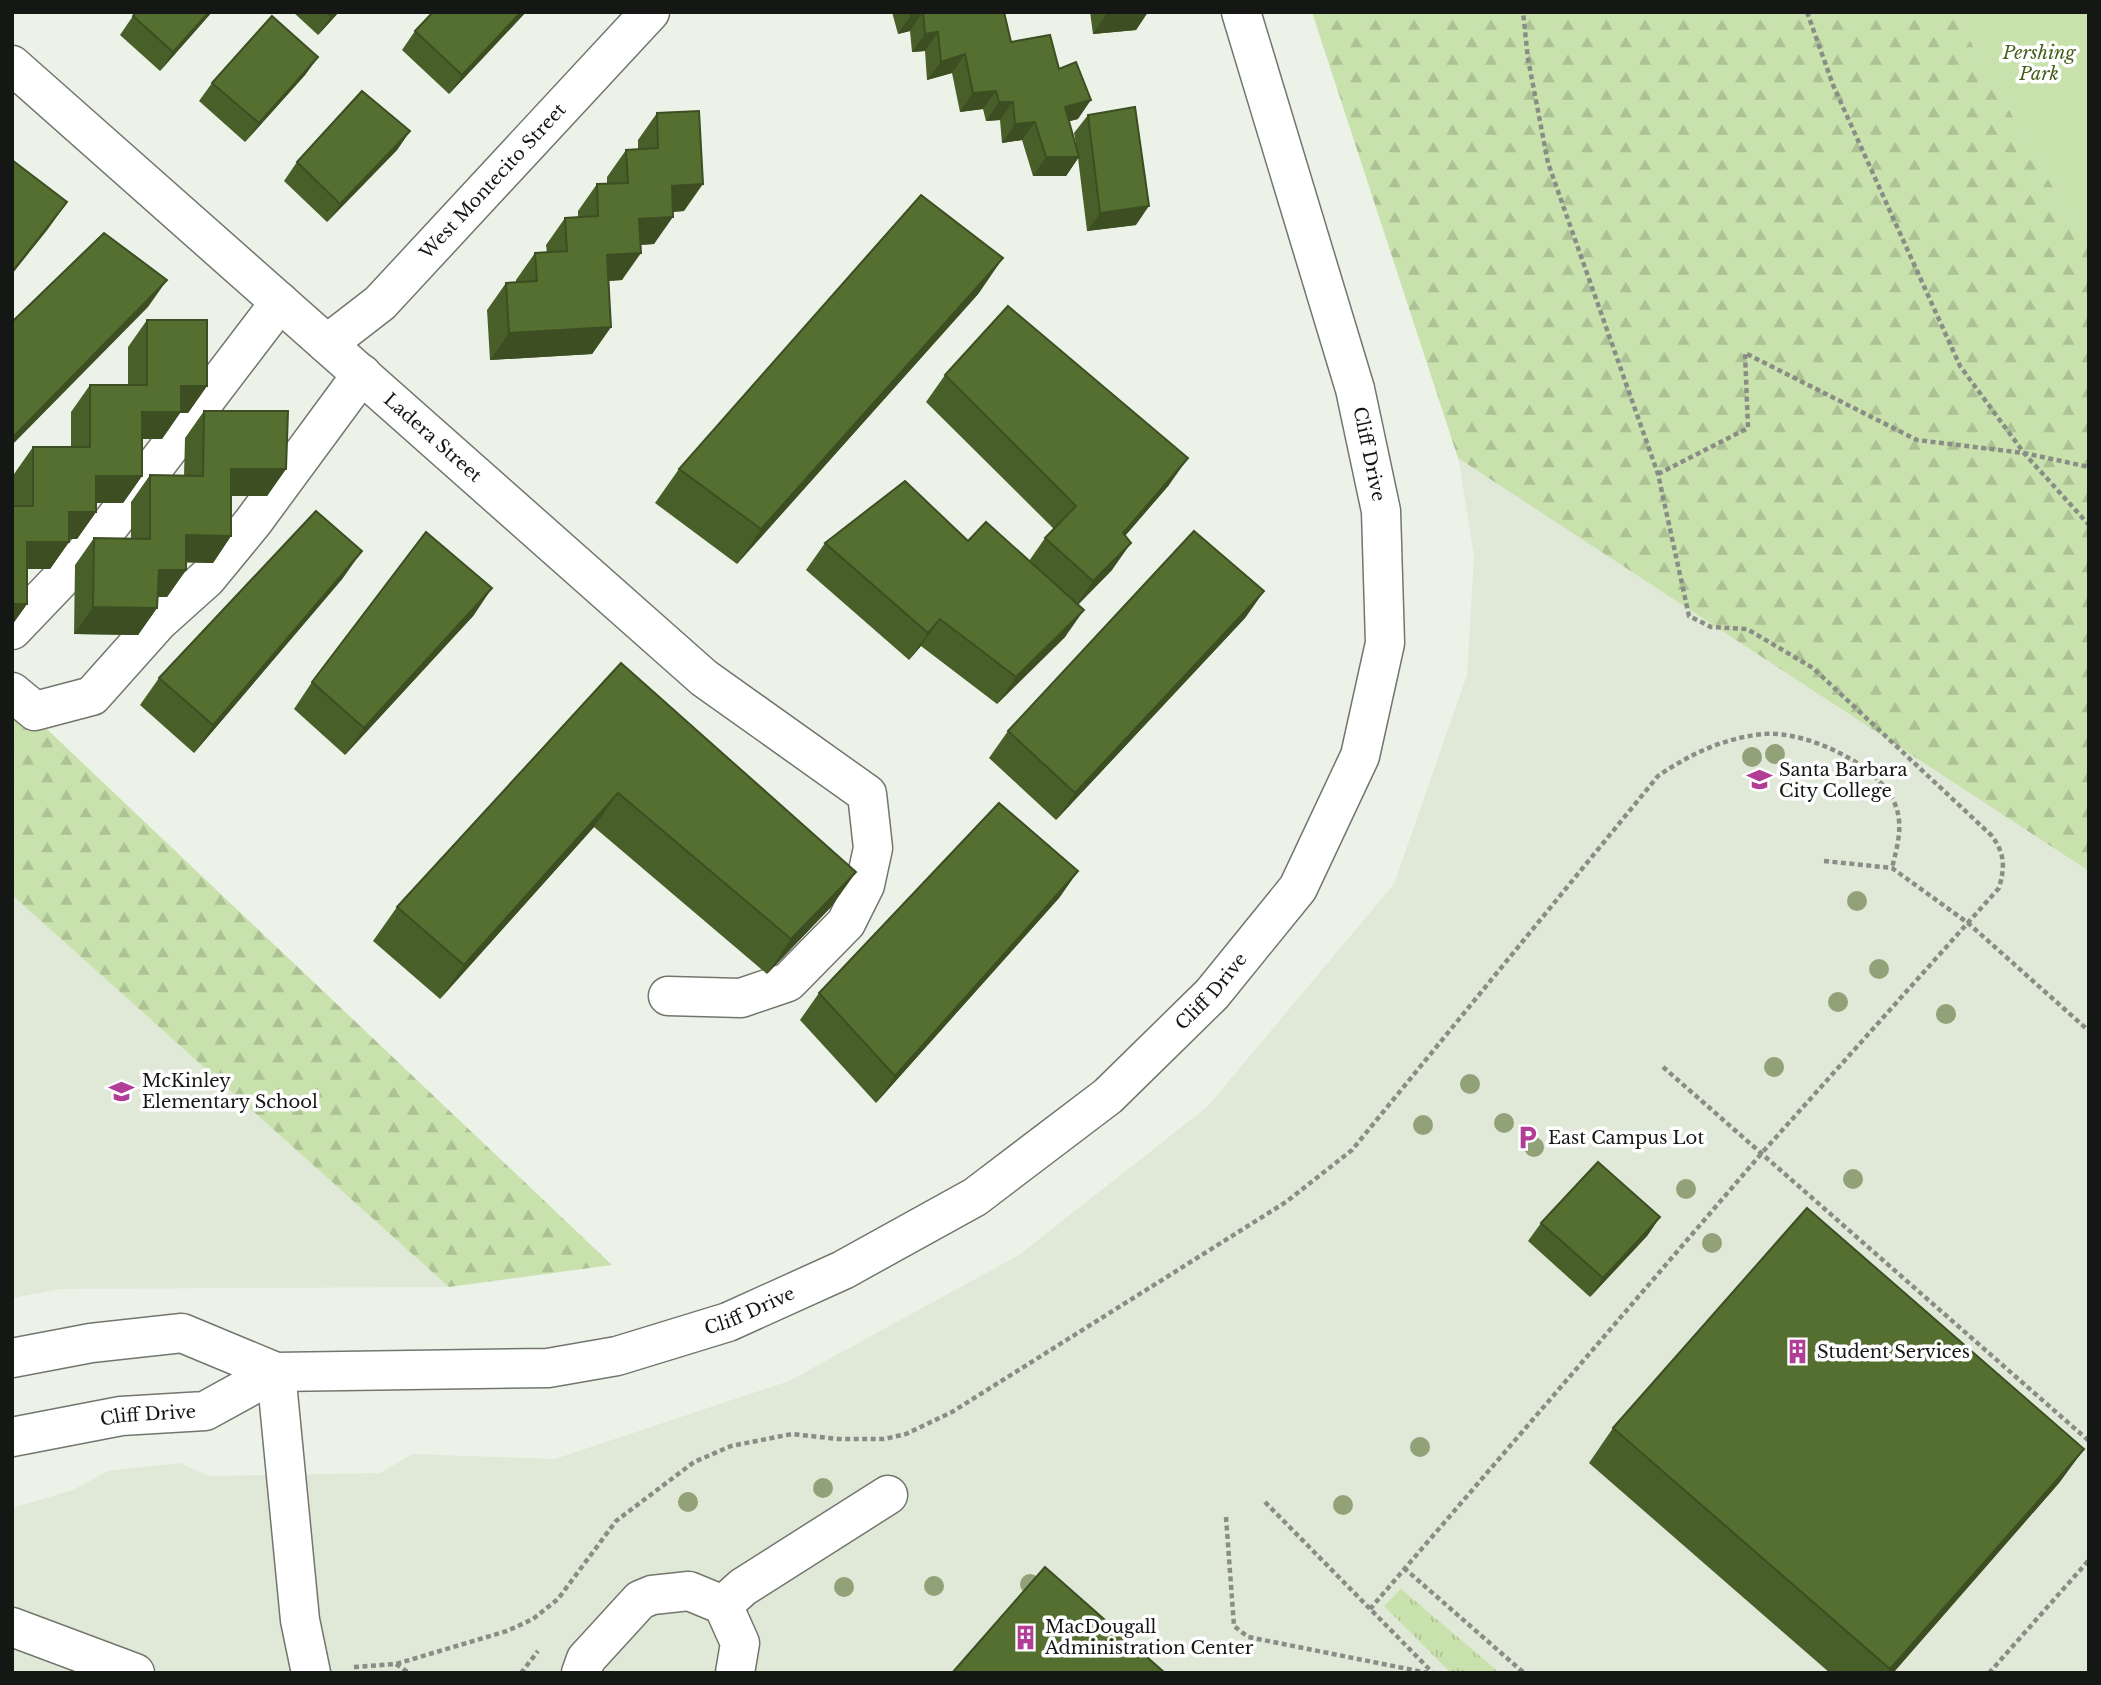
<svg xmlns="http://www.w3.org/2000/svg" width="2101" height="1685" font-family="'Libre Baskerville',serif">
	<defs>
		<pattern id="grass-tufts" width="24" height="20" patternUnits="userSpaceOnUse" patternTransform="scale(1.75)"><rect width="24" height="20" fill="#c9e2ad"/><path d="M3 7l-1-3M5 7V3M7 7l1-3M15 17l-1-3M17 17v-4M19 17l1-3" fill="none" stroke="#acc194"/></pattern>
		<pattern id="forest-firs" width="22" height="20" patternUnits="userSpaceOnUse" patternTransform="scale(1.75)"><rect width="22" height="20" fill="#c9e2ad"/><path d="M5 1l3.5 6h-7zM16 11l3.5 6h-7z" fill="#acc194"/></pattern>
	</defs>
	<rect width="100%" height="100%" fill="#edf2e8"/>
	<!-- built -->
	<g fill="#e0e8d7">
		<polygon points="1312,12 1954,12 2089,251 2089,1673 12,1673 12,1508 73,1490 108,1471 180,1463 209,1476 380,1473 412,1454 555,1459 789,1381 1019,1255 1207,1107 1394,884 1467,675 1474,556 1458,457"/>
		<polygon points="12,895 449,1287 61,1289 12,1298"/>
	</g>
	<!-- grass -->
	<polygon fill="url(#grass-tufts)" points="1401,1589 1500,1673 1451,1673 1384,1606"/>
	<!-- forest -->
	<g fill="url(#forest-firs)">
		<polygon points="1312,12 1954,12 2089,251 2089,871 1458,458"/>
		<polygon points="12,696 612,1265 449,1287 12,895"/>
	</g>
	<!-- green -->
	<polygon fill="#c9e2ad" points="1954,12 2089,12 2089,251"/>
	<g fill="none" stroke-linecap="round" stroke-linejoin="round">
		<defs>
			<g id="minor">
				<path id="s1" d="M12 65 704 678 867 794 873 848 865 885 846 923 788 982 741 998 668 996"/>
				<path id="s2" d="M327 344 380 303 650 12"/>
				<polyline points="12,630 101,537 280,302"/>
				<polyline points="12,692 35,711 92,696 158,622 207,578 253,522 362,374"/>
				<polyline points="276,1372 300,1620 311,1673"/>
				<polyline points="723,1605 743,1587 888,1495"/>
				<polyline points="12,1627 135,1673"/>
				<polyline points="581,1673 586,1659 640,1600 652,1595 689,1591 723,1605 740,1643 735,1673"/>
			</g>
			<g id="major">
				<path id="s3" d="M12 1358 91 1343 182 1333 276 1372 548 1368 617 1356 728 1322 843 1270 975 1197 1108 1096 1212 994 1298 888 1360 756 1385 643 1381 511 1355 389 1241 12"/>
				<path id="s4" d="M12 1437 121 1416 205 1411 276 1372"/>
			</g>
		</defs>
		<!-- minor casing -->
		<use href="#minor" stroke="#72766d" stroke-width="41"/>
		<!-- major casing -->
		<use href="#major" stroke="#72766d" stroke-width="41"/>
		<!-- path -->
		<g stroke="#8a8d86" stroke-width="4.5" stroke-dasharray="5 3.5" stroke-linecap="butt">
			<polyline points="1807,12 1833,85 1960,366 2024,453 2089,525"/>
			<polyline points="1658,474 1748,428 1745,353 1917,440 2024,453 2089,467"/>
			<polyline points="1824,861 1892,868 1968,923 2089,1031"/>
			<polyline points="1663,1067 2089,1441"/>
			<polyline points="1265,1502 1433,1673"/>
			<polyline points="1226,1517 1234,1626 1248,1637 1428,1673"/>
			<polyline points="1404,1568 1524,1673"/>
			<path d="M1370 1609 1761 1154 1999 888C2005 867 2005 854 1992 836L1813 668 1747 629 1711 627 1689 616 1658 474 1548 163 1528 59 1523 12"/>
			<polyline points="396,1664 409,1673"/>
			<path d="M354 1667 396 1664 507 1631 533 1619 558 1599 616 1521 694 1462 731 1446 792 1434 838 1439H884L906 1434 952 1412 1286 1202 1352 1150 1658 776C1690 754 1724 738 1763 734 1806 730 1889 767 1898 814 1902 832 1896 851 1892 868"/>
			<polyline points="521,1673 538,1651"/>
			<polyline points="1989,1673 2089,1560"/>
		</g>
		<!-- minor -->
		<use href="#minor" stroke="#fff" stroke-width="38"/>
		<!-- major -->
		<use href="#major" stroke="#fff" stroke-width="38"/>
	</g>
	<!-- trees -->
	<g fill="#91a178">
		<circle cx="1775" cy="754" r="10"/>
		<circle cx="1752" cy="757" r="10"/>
		<circle cx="1857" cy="901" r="10"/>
		<circle cx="1879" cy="969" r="10"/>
		<circle cx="1838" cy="1002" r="10"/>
		<circle cx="1946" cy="1014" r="10"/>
		<circle cx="1774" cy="1067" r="10"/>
		<circle cx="1470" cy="1084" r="10"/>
		<circle cx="1504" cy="1123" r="10"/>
		<circle cx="1423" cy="1125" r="10"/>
		<circle cx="1534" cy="1147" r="10"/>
		<circle cx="1853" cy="1179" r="10"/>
		<circle cx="1686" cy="1189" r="10"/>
		<circle cx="1712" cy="1243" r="10"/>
		<circle cx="1420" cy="1447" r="10"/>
		<circle cx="823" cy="1488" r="10"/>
		<circle cx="688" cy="1502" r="10"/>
		<circle cx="1343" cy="1505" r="10"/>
		<circle cx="1030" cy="1584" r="10"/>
		<circle cx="934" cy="1586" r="10"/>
		<circle cx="844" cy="1587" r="10"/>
	</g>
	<!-- wall -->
	<g fill="#495f2a">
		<polygon points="212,12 160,71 120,35 133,16"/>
		<polygon points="293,12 339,12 318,35"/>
		<polygon points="433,12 526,12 449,94 402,50 415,31"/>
		<polygon points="892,12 1004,12 1011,42 1059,69 1078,119 1069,121 1077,150 1074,133 1088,115 1136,225 1087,231 1078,158 1066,176 1033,176 1022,140 1002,143 1000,120 986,121 983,109 960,112 952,73 927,80 925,51 912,52 910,31 898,34"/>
		<polygon points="1090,12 1148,12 1136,30 1093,34"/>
		<polygon points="318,57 305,75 245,142 199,101 212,83"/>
		<polygon points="657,113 684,211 673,212 654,244 640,245 622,280 609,281 611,327 592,354 490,360 487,310 506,283 516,282 516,280 535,253 547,253 546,245 565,218 578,217 578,211 597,184 607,184 607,177 626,150 638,149 638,140"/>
		<polygon points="410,131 397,150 327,222 284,181 297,162"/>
		<polygon points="979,293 737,564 655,503 679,469"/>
		<polygon points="147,320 207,386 188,413 180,413 162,439 142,439 142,476 123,503 96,503 96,512 77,539 69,539 69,542 50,569 27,569 27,604 12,625 12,506 14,506 14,474 33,447 71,447 71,412 90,385 128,385 128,347"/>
		<polygon points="945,375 1169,485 1125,536 1112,570 1078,605 1065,637 997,704 921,646 909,660 806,570 825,543 968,541 1029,561 1045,538 1054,529 926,402"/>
		<polygon points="204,411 286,469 267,496 231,496 231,536 213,563 186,562 186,570 167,597 158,597 157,608 138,635 74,634 75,565 94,538 131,539 131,502 150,475 184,476 185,438"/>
		<polygon points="343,578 194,753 140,705 159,678"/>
		<polygon points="1264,591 1245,618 1056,820 989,758 1008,731"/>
		<polygon points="474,615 345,755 294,709 312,682"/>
		<polygon points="621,663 856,872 831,907 767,974 594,827 440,999 373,941 397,907"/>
		<polygon points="1078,871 1059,898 876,1103 800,1020 819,993"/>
		<polygon points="1660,1217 1647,1236 1590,1297 1528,1241 1541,1223"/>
		<polygon points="1613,1428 2084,1449 2059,1483 1893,1673 1830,1673 1589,1463"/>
	</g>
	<!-- shaded-wall -->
	<g fill="#3c4e22">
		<polygon points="209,12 212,12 160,71 173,52"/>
		<polygon points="335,12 339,12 318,35 331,16"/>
		<polygon points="521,12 526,12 449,94 462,75"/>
		<polygon points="923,12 910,31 898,34 911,15"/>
		<polygon points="1139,12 1148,12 1136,30 1093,34 1106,15"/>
		<polygon points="938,32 925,51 912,52 925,34"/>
		<polygon points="965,54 952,73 927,80 941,62"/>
		<polygon points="318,57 305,75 245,142 259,123"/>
		<polygon points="996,91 983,109 960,112 973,93"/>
		<polygon points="1091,100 1078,119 1052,126 1065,107"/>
		<polygon points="999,102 1013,102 1000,120 986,121"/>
		<polygon points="1035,122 1022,140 1002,143 1015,124"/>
		<polygon points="410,131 397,150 327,222 340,204"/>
		<polygon points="1046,157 1079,157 1066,176 1033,176"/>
		<polygon points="703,184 684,211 653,213 672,186"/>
		<polygon points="67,202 48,229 12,274 12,272"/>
		<polygon points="1149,206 1136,225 1087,231 1100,213"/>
		<polygon points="673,217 654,244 620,246 639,219"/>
		<polygon points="641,253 622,280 588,282 607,255"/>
		<polygon points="1003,258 979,293 737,564 761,529"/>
		<polygon points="167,280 148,307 12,445 12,438"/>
		<polygon points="611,327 592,354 490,360 509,333"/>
		<polygon points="181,386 207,386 188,413 180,413 162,439 123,439 142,412"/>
		<polygon points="1188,458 1169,485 1104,560 1123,533"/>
		<polygon points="231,469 286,469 267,496 213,496"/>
		<polygon points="96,476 142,476 123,503 77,503"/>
		<polygon points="69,512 96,512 77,539 50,539"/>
		<polygon points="186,535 231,536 213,563 167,562"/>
		<polygon points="27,542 69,542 50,569 12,569"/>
		<polygon points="1131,543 1112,570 1074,608 1093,581"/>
		<polygon points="362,551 343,578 194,753 213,725"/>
		<polygon points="159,570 186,570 167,597 140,597"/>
		<polygon points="492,588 474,615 345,755 364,728"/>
		<polygon points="1264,591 1245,618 1056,820 1075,793"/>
		<polygon points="12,604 27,604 12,625"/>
		<polygon points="93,607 157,608 138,635 74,634"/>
		<polygon points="1084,610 1065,637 997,704 1016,677"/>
		<polygon points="940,619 921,646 909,660 928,633"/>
		<polygon points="618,793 594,827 440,999 464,965"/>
		<polygon points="1078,871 1059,898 876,1103 895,1076"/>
		<polygon points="856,872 831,907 767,974 791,939"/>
		<polygon points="1660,1217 1647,1236 1590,1297 1603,1278"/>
		<polygon points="2084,1449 2059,1483 1893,1673 1887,1673"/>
	</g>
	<!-- building -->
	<g fill="#556f31" stroke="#3c4e22" stroke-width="2">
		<polygon points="136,12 209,12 173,52 133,16"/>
		<polygon points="327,12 335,12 331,16"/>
		<polygon points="433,12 521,12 462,75 415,31"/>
		<polygon points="910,12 922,12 911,15"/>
		<polygon points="923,12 1004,12 1011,42 1050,35 1059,69 1076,62 1091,100 1065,107 1079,157 1046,157 1035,122 1015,124 1013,102 999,102 996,91 973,93 965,54 941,62 938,32 925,34"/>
		<polygon points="1106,12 1139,12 1106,15"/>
		<polygon points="272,16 318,57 259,123 212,83"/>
		<polygon points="362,91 410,131 340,204 297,162"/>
		<polygon points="1135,107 1149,206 1100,213 1088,115"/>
		<polygon points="699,111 703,184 672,186 673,217 639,219 641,253 607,255 611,327 509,333 506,283 537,281 535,253 567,251 565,218 598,216 597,184 628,183 626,150 658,148 657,113"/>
		<polygon points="12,160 67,202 12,272"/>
		<polygon points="921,195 1003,258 761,529 679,469"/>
		<polygon points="104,233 167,280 12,438 12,322"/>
		<polygon points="1008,306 1188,458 1123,533 1131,543 1093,581 1045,538 1076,506 945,375"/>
		<polygon points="147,320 207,320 207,386 181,386 181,412 142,412 142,476 96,476 96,512 69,512 69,542 27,542 27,604 12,604 12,506 33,506 33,447 90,447 90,385 147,385"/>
		<polygon points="204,411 288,411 286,469 231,469 231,536 186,535 186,570 159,570 157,608 93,607 94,538 150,539 150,475 203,476"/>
		<polygon points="905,481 968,541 986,522 1084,610 1016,677 940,619 928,633 825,543"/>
		<polygon points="316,511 362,551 213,725 159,678"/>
		<polygon points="1194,531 1264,591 1075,793 1008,731"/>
		<polygon points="426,532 492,588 364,728 312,682"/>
		<polygon points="621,663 856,872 791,939 618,793 464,965 397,907"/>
		<polygon points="999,803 1078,871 895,1076 819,993"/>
		<polygon points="1598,1162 1660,1217 1603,1278 1541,1223"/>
		<polygon points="1807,1208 2084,1449 1890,1669 1613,1428"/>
		<polygon points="1045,1567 1165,1673 952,1673"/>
	</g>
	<!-- icons -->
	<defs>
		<symbol id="university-bare" viewBox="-9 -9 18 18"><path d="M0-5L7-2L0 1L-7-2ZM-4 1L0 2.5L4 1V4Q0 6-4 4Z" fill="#b13d96" stroke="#fff" stroke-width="2.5" paint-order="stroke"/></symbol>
		<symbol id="school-bare" viewBox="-9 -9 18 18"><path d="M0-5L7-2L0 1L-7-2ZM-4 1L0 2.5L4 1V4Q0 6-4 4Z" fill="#b13d96" stroke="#fff" stroke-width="2.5" paint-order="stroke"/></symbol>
		<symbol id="parking-bare" viewBox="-9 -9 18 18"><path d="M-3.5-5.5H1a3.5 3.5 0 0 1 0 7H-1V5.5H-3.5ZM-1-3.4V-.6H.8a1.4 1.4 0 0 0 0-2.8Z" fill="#b13d96" stroke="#fff" stroke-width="2.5" paint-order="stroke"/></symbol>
		<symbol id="building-bare" viewBox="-9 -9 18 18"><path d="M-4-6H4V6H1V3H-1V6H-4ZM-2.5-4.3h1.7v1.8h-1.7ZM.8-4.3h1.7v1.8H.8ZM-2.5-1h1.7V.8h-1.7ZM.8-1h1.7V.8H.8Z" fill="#b13d96" stroke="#fff" stroke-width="2.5" paint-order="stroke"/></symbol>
	</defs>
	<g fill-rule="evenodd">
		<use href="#university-bare" x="1742" y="762" width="35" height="35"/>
		<use href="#school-bare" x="104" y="1074" width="35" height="35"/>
		<use href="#parking-bare" x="1510" y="1120" width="35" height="35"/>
		<use href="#building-bare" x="1780" y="1334" width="35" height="35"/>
		<use href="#building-bare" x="1008" y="1620" width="35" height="35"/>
	</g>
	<g text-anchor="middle" stroke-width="7" stroke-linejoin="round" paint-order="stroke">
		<!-- park labels -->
		<g font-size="18" font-style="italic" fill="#455f1c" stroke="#fff">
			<text x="2039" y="59">Pershing<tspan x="2039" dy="21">Park</tspan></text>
		</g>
		<!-- street labels -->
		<g font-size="18" fill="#151714" stroke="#fff">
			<text dy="6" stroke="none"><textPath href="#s2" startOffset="233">West Montecito Street</textPath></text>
			<text dy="6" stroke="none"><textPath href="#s1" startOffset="562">Ladera Street</textPath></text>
			<text transform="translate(1369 454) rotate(78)" y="6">Cliff Drive</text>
			<text dy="6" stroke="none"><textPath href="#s3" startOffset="1323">Cliff Drive</textPath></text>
			<text dy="6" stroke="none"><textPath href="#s3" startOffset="756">Cliff Drive</textPath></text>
			<text dy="6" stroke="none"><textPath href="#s4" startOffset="138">Cliff Drive</textPath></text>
		</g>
		<!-- poi labels -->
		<g font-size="18" fill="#151714" stroke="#fff" text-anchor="start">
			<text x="1779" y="776">Santa Barbara<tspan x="1779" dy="21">City College</tspan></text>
			<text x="142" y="1087">McKinley<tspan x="142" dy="21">Elementary School</tspan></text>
			<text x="1548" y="1144">East Campus Lot</text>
			<text x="1817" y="1358">Student Services</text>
			<text x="1045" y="1633">MacDougall<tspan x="1045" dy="21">Administration Center</tspan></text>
		</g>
	</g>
	<!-- border -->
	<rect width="2101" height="1685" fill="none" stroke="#151714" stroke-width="28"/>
</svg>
